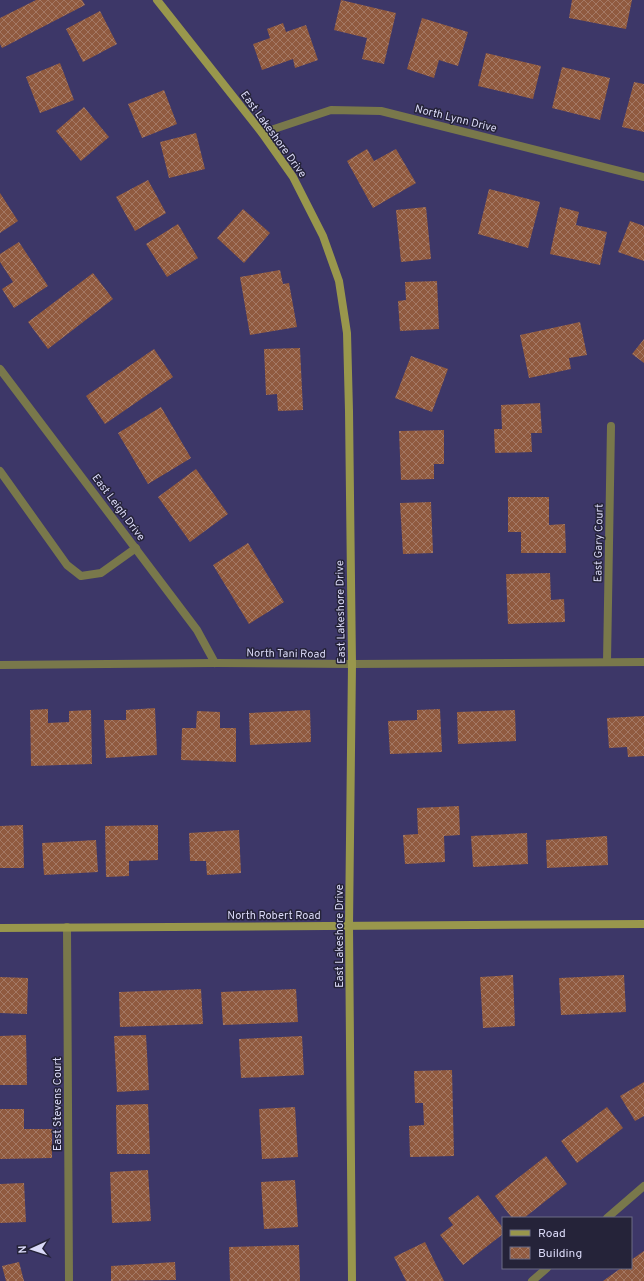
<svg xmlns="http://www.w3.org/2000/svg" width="644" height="1281" font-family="Overpass,sans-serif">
	<defs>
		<pattern id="building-cross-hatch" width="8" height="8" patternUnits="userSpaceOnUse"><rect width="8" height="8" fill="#905a3f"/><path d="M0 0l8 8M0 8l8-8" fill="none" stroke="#a47965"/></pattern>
	</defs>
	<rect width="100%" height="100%" fill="#3d3768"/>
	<!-- building -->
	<g fill="url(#building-cross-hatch)">
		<polygon points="36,0 82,0 85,5 2,48 0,44 0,18"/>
		<polygon points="341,0 396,13 384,64 362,59 367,38 334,30"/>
		<polygon points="572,0 632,0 626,29 569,18"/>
		<polygon points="100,11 117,44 83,62 66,29"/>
		<polygon points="422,18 468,32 458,66 439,60 434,78 407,69"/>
		<polygon points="283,23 286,32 306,25 318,60 295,68 293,59 262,70 253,44 270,38 267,29"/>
		<polygon points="486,53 541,66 533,99 478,86"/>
		<polygon points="60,63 74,100 40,113 26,77"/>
		<polygon points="562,67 610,78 600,120 552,108"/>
		<polygon points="634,82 644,84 644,132 622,127"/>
		<polygon points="164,90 177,124 142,138 128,104"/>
		<polygon points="84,107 109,137 81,161 56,131"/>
		<polygon points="196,133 205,169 169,178 160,142"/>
		<polygon points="367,149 374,161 396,149 416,183 373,208 347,161"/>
		<polygon points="148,180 166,213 135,231 116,197"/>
		<polygon points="489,189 540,202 528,248 478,234"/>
		<polygon points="0,193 18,221 0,233"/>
		<polygon points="426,207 431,259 401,262 396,210"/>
		<polygon points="560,207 579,212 576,225 607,232 600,265 550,254"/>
		<polygon points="243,209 270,233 244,263 217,238"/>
		<polygon points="630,221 644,226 644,261 618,252"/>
		<polygon points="178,224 198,258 167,277 146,244"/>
		<polygon points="19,242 48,286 14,308 2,289 13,282 0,262 0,254"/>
		<polygon points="280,270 283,284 289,283 297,327 250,335 240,277"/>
		<polygon points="93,273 113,299 48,349 28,322"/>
		<polygon points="437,281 439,329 400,331 398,301 406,300 405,282"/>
		<polygon points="580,322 587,355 569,358 571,369 529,378 520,335"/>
		<polygon points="644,339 644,363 632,354"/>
		<polygon points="300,348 303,410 278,411 277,394 266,395 264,349"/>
		<polygon points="154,349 173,377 105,424 86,396"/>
		<polygon points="411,356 448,369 432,412 395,398"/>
		<polygon points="540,403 542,433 531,433 532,452 495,453 494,429 502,429 501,405"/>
		<polygon points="161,407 191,458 148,484 118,433"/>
		<polygon points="444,430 444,464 434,464 434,479 401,480 399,431"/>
		<polygon points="196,469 228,514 190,542 158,497"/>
		<polygon points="508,497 549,497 549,525 565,524 566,553 521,553 521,532 508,532"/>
		<polygon points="431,502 433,553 403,554 400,503"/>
		<polygon points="248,543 284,602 249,624 213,565"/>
		<polygon points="550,573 551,600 564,599 565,622 508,624 506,574"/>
		<polygon points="155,708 157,755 106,758 104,720 126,720 126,710"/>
		<polygon points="48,709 48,723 69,722 69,711 91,710 92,764 31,766 30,710"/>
		<polygon points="440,709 442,752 390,754 388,721 417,720 417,710"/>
		<polygon points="310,710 311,742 250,745 249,713"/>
		<polygon points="515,710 516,741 458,744 457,712"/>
		<polygon points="197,711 220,712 220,728 236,728 236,762 181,760 182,728 196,728"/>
		<polygon points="644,716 644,756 628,757 627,747 609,748 607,718"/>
		<polygon points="459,806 460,835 444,836 445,862 405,864 403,835 418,834 417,808"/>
		<polygon points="23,825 24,868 0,868 0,826"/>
		<polygon points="158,825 158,860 129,861 129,876 106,877 105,826"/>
		<polygon points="239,830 241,873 207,875 206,861 190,861 189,833"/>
		<polygon points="527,833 528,864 473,867 471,836"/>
		<polygon points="607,836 608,865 547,868 546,840"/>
		<polygon points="96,840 98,872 44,875 42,843"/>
		<polygon points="513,975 515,1026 483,1028 480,977"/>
		<polygon points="624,975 626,1012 561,1015 559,978"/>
		<polygon points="0,977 28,978 27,1014 0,1013"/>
		<polygon points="201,989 203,1024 120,1027 119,992"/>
		<polygon points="296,989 298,1022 223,1025 221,992"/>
		<polygon points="26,1035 27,1085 0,1085 0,1036"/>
		<polygon points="146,1035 149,1090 117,1092 114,1036"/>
		<polygon points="302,1036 304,1075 241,1078 239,1039"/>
		<polygon points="452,1070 454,1156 410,1157 409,1126 424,1125 423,1103 415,1103 414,1071"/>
		<polygon points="644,1082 644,1116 635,1121 620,1096"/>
		<polygon points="148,1104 150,1154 117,1154 116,1105"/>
		<polygon points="295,1107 298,1157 262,1159 259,1109"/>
		<polygon points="607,1107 623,1128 577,1163 561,1141"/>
		<polygon points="0,1109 24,1109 24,1129 52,1129 52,1158 0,1159"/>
		<polygon points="546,1156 567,1184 524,1218 512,1218 495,1196"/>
		<polygon points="148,1170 151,1221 112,1223 110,1172"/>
		<polygon points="295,1180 298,1227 264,1229 261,1182"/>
		<polygon points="24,1183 26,1222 0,1223 0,1184"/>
		<polygon points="478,1195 503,1228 503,1234 463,1265 440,1235 453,1225 448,1218"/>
		<polygon points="425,1242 444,1281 406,1281 394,1257"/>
		<polygon points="299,1245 300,1281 230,1281 229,1247"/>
		<polygon points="644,1251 644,1281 603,1281 621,1268 631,1268 631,1260"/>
		<polygon points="19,1262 24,1281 6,1281 2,1266"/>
		<polygon points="175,1262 176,1280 111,1281 111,1266"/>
	</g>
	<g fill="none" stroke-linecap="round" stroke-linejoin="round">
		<!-- lane -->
		<polyline stroke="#79784b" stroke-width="8" points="0,471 67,565 81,576 101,573 136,548"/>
		<!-- street -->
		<g stroke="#79784b" stroke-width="8">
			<polyline points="262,133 331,110 381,111 644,177"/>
			<polyline points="0,369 197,630 215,663"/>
			<polyline points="607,662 611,426"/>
			<polyline points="0,665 215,663 352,664 644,662"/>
			<polyline points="67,927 69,1281"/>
			<polyline points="607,1218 644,1186"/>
			<polyline points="532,1281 547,1268"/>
		</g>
		<!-- secondary -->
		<g stroke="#99974c" stroke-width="8">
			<polyline points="157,0 262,133 293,177 323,236 339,281 347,333 349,411 352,664 349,926 352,1281"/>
			<polyline points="0,928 644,924"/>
		</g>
	</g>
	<g text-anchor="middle" stroke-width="3" stroke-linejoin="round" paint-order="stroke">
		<!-- street labels -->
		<g font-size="11" fill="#dad9f7" stroke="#252339">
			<text transform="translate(456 118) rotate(14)" y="4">North Lynn Drive</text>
			<text transform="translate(274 134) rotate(54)" y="4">East Lakeshore Drive</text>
			<text transform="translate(119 507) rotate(53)" y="4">East Leigh Drive</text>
			<text transform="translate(598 543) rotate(-89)" y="4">East Gary Court</text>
			<text transform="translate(340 612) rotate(-91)" y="4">East Lakeshore Drive</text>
			<text transform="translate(286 653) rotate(1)" y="4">North Tani Road</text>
			<text x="274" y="919">North Robert Road</text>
			<text transform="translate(339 936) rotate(-90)" y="4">East Lakeshore Drive</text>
			<text transform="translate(57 1104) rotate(-90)" y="4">East Stevens Court</text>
		</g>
	</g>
	<!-- legend -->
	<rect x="502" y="1217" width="130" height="52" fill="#252339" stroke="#6d6c85"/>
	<rect x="510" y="1230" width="20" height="6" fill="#99974c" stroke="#6d6c85"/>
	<text x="538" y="1237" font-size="12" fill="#dad9f7">Road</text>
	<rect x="510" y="1247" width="20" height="12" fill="url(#building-cross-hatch)" stroke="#6d6c85"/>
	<text x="538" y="1257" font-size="12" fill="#dad9f7">Building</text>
	<!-- north arrow -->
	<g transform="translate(32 1249) rotate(267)" stroke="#252339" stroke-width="3" paint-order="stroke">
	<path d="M0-3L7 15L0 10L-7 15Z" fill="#dad9f7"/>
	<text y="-6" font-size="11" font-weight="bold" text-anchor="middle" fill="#dad9f7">N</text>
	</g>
</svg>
